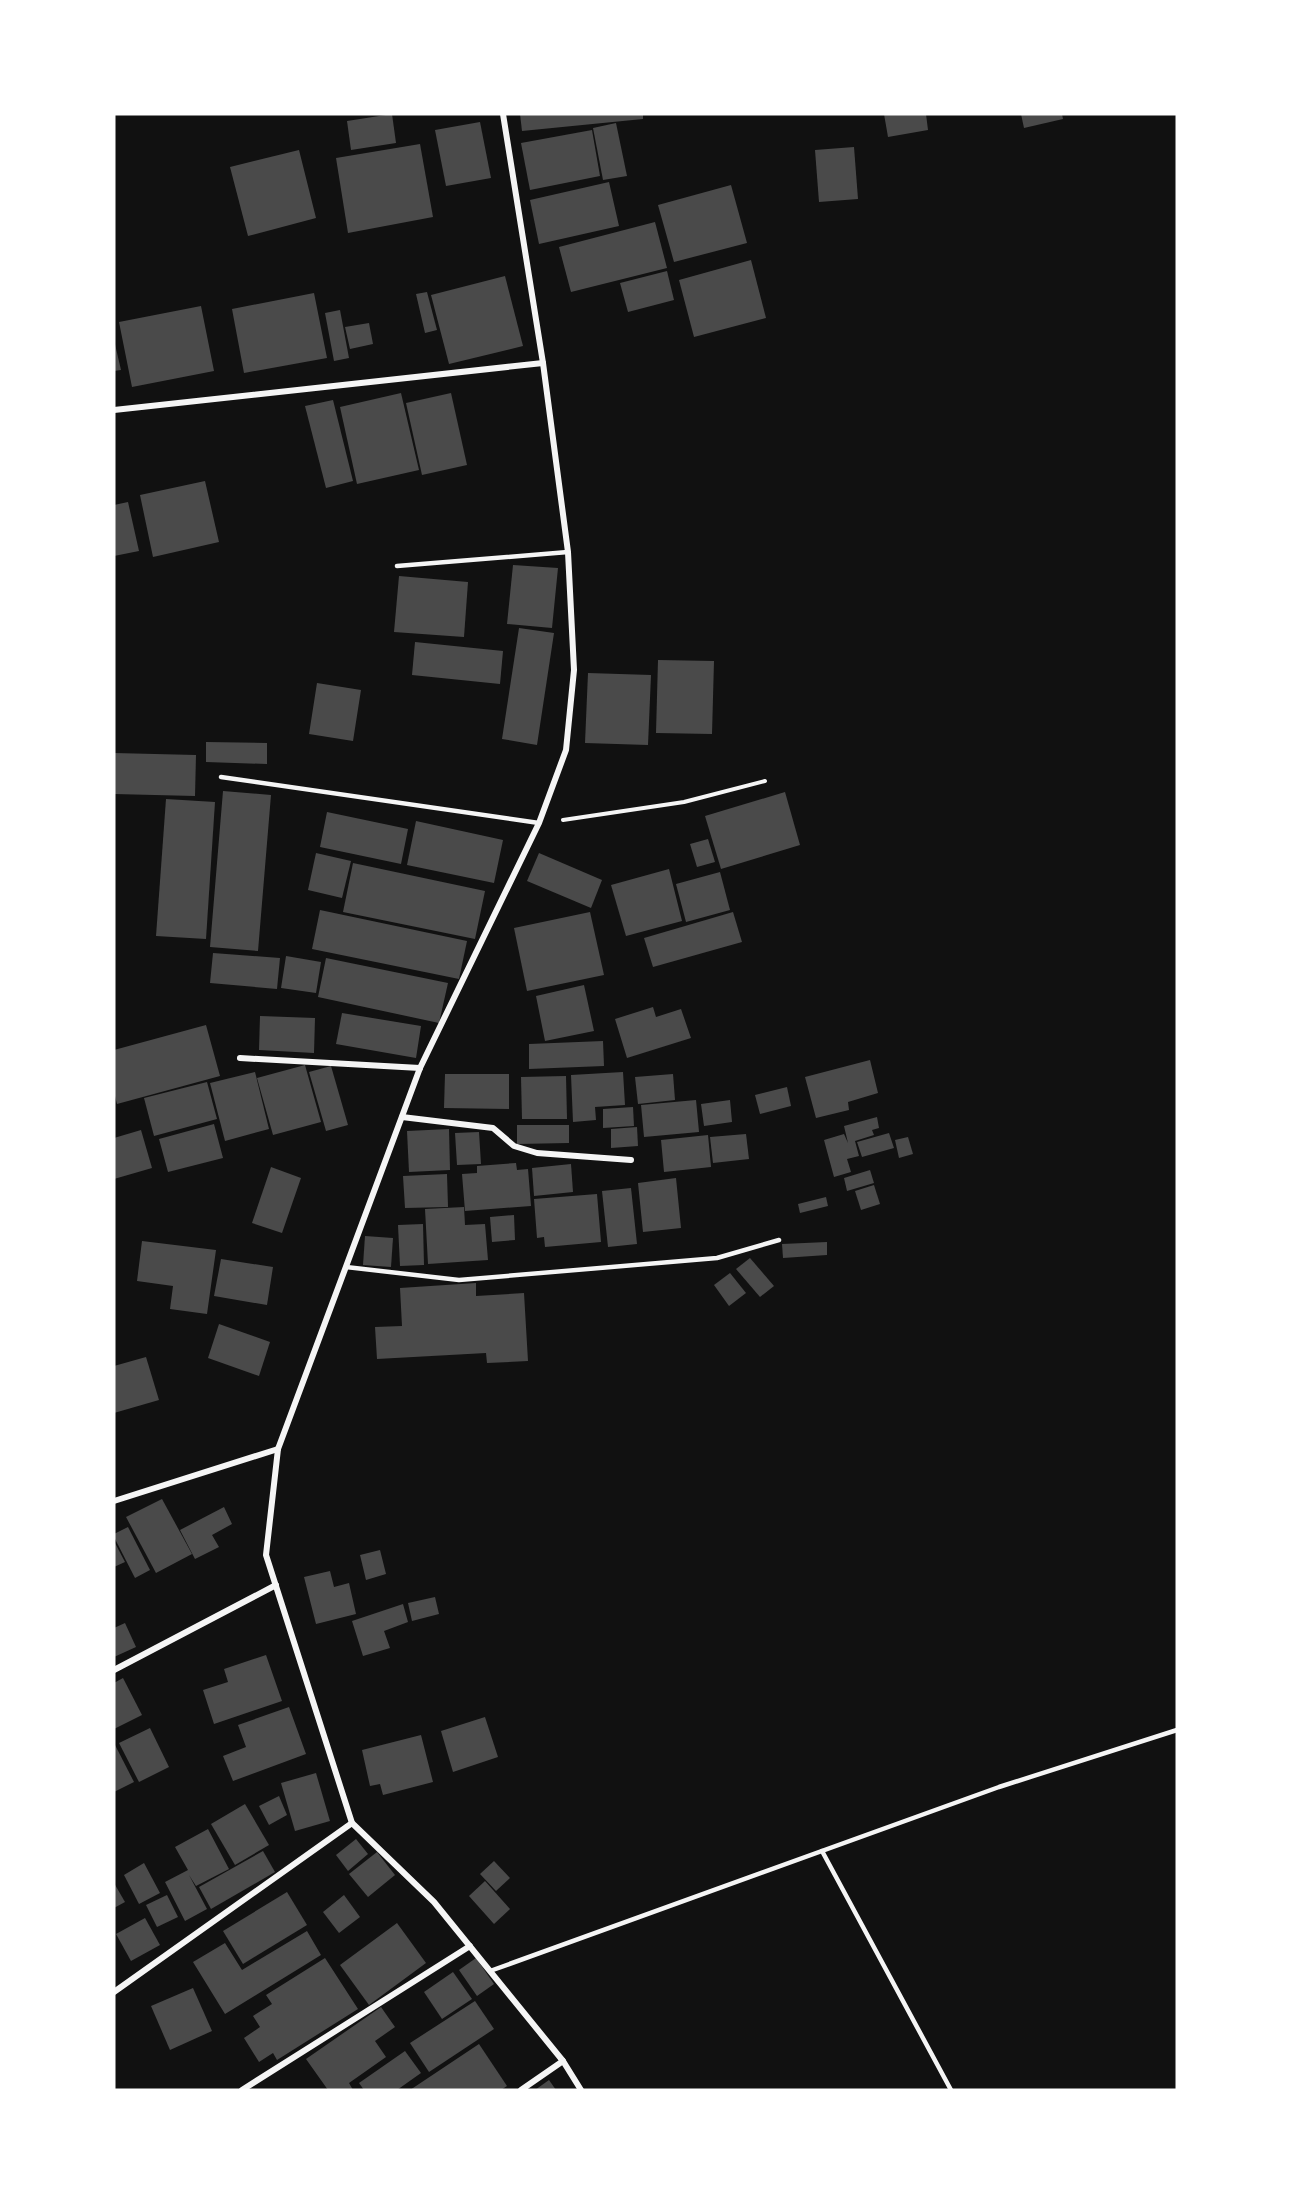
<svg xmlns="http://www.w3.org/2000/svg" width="1291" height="2204" font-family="Inter,sans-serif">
	<rect width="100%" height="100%" fill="#111"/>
	<!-- building -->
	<g fill="#4a4a4a">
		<polygon points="392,114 396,143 351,150 347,121"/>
		<polygon points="520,114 643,114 643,119 522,131"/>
		<polygon points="884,114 926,114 928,130 888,137"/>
		<polygon points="1021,114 1062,114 1063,119 1024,128"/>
		<polygon points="480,122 491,178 446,186 435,130"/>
		<polygon points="616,123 627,176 603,180 593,128"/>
		<polygon points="592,130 600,176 530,190 521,143"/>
		<polygon points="420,144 433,217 348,233 336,158"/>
		<polygon points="854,147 858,199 819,202 815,150"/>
		<polygon points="299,150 316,218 248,236 230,167"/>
		<polygon points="609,182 619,226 539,244 530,200"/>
		<polygon points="731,185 747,243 674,262 658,205"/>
		<polygon points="655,222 667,268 571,292 559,247"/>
		<polygon points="751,260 766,318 694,337 679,280"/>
		<polygon points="667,271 674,300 628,312 620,283"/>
		<polygon points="505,276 523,346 449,364 431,295"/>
		<polygon points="427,292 437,330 425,333 416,294"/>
		<polygon points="314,293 327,358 244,373 232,309"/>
		<polygon points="201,306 214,371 132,387 119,322"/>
		<polygon points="340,310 349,358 334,361 325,313"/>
		<polygon points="369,323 373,344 350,349 345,327"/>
		<polygon points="114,340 121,370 114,371"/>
		<polygon points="401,393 419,470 357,484 340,407"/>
		<polygon points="451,393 467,465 422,475 406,403"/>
		<polygon points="333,400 353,481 326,488 305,406"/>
		<polygon points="205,481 219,542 153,557 140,495"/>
		<polygon points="128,502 139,551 114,556 114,505"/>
		<polygon points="513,565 558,568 552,628 507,624"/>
		<polygon points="399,576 468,582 464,637 394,632"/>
		<polygon points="519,628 554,633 537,745 502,739"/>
		<polygon points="415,642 503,651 500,684 412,675"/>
		<polygon points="658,660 714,661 712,734 656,733"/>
		<polygon points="588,673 651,675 648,745 585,743"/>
		<polygon points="317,683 361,690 353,741 309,734"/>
		<polygon points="206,742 267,743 267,764 206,762"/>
		<polygon points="114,753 196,755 195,796 114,794"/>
		<polygon points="223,791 271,795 258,951 210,947"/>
		<polygon points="785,792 800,845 721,869 705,816"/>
		<polygon points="166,799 215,802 206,939 156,936"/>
		<polygon points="327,812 408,829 401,864 320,847"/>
		<polygon points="416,821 503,840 494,883 407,865"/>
		<polygon points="708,839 715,862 697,867 690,844"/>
		<polygon points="316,853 351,861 342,898 308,890"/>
		<polygon points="539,853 602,880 591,908 527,881"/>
		<polygon points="353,863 485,891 475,939 343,912"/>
		<polygon points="669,869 682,921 626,936 611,885"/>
		<polygon points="720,872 730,910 686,922 676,884"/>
		<polygon points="320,910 467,941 459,979 312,949"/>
		<polygon points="590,912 604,975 527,991 514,928"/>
		<polygon points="733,912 742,942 653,967 644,938"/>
		<polygon points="213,953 280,958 277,989 210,983"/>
		<polygon points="286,956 321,962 316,993 281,988"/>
		<polygon points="326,958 448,983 439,1023 318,997"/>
		<polygon points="584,985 594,1031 545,1041 536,996"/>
		<polygon points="653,1007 656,1017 681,1009 691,1038 627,1058 615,1019"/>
		<polygon points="342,1013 421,1026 416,1058 336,1044"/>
		<polygon points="260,1016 315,1018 314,1053 259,1050"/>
		<polygon points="206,1025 220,1076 117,1104 114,1092 114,1050"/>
		<polygon points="603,1041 604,1066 529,1069 529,1044"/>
		<polygon points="870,1060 878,1093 848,1102 849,1110 816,1118 805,1077"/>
		<polygon points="305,1065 321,1122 273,1135 257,1078"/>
		<polygon points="331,1066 348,1125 326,1131 309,1072"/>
		<polygon points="255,1072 269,1129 225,1141 210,1083"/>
		<polygon points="623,1072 625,1105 595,1107 596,1120 573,1122 571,1075"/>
		<polygon points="445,1074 509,1074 509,1109 444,1108"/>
		<polygon points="673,1074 675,1100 638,1104 635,1077"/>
		<polygon points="566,1076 567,1119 522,1119 521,1077"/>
		<polygon points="207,1082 217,1119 154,1136 144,1098"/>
		<polygon points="787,1087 791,1106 760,1114 755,1095"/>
		<polygon points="696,1100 699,1132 644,1137 641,1105"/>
		<polygon points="730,1100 732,1122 704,1126 701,1104"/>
		<polygon points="633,1107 634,1126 603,1128 603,1109"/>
		<polygon points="877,1117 879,1128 872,1130 874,1135 855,1141 859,1156 847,1159 851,1172 834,1177 824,1140 844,1134 848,1143 844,1126"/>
		<polygon points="214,1124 223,1158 168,1172 159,1139"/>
		<polygon points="517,1125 569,1125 569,1143 517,1144"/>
		<polygon points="637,1127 638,1146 611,1148 611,1129"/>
		<polygon points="449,1129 450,1170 409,1172 407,1131"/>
		<polygon points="141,1130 152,1168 114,1179 114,1138"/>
		<polygon points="479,1132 481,1164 457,1165 455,1133"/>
		<polygon points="889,1133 894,1148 862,1157 857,1142"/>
		<polygon points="746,1134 749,1159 713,1163 710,1137"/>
		<polygon points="708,1135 711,1167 664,1172 661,1140"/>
		<polygon points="908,1137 913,1154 899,1158 895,1140"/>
		<polygon points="516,1163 517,1170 528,1169 531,1206 465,1211 462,1174 477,1173 477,1166"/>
		<polygon points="571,1164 573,1192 534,1196 532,1168"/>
		<polygon points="271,1167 301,1178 282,1233 252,1223"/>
		<polygon points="870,1170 874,1183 847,1191 844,1178"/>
		<polygon points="447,1174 448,1207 405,1208 403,1176"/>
		<polygon points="676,1178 681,1228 643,1232 638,1183"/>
		<polygon points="874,1185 880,1204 861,1210 855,1191"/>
		<polygon points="631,1188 637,1244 608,1247 602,1191"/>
		<polygon points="597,1194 601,1242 545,1247 544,1237 537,1238 534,1199"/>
		<polygon points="826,1197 828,1206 800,1213 798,1204"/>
		<polygon points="464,1207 465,1225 485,1224 488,1260 428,1264 425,1209"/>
		<polygon points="514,1215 515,1240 492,1242 490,1217"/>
		<polygon points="423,1224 424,1265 400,1266 398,1225"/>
		<polygon points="365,1236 393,1238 391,1267 363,1265"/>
		<polygon points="142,1241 216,1250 207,1314 170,1309 173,1286 137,1281"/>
		<polygon points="827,1242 827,1255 783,1258 782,1244"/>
		<polygon points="750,1258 774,1286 760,1297 736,1269"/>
		<polygon points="221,1259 273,1267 267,1305 214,1296"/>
		<polygon points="730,1273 746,1293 729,1306 714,1285"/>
		<polygon points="476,1283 476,1296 524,1293 528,1361 487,1363 486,1353 377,1359 375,1327 402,1326 400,1288"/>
		<polygon points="219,1324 270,1342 259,1376 208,1358"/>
		<polygon points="146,1357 159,1400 114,1413 114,1366"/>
		<polygon points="162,1499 192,1554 156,1573 126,1517"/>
		<polygon points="224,1507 232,1524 212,1535 219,1547 195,1559 180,1530"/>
		<polygon points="128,1527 150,1570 135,1578 114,1537 114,1534"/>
		<polygon points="114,1541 125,1562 114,1567"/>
		<polygon points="380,1550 386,1574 366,1580 360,1555"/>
		<polygon points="330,1571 334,1587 349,1583 356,1614 316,1624 304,1577"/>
		<polygon points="435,1597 439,1614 412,1621 408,1603"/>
		<polygon points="403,1604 408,1622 384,1631 390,1648 363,1656 352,1621"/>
		<polygon points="125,1623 136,1647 114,1657 114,1628"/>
		<polygon points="266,1655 282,1701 214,1724 203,1690 228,1682 224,1669"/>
		<polygon points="123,1678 142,1715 114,1729 114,1683"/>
		<polygon points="289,1707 306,1754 233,1781 223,1756 246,1747 238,1725"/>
		<polygon points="485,1717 498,1757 453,1772 441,1731"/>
		<polygon points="150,1728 169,1767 139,1782 119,1743"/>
		<polygon points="421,1735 433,1782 383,1795 380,1784 370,1786 362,1750"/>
		<polygon points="114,1743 134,1782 114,1792"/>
		<polygon points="316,1773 330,1821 295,1831 281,1783"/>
		<polygon points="279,1796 287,1815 269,1825 259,1806"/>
		<polygon points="245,1804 269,1845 235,1865 211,1824"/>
		<polygon points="208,1829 229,1869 196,1886 189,1875 207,1909 185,1921 165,1882 188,1870 175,1847"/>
		<polygon points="356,1839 368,1854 348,1871 336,1855"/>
		<polygon points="263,1851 275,1872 211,1909 199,1887"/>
		<polygon points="377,1852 395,1875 368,1897 349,1874"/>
		<polygon points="494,1861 510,1878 496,1891 480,1874"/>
		<polygon points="144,1863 160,1893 139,1904 124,1875"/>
		<polygon points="485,1881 510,1909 494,1924 469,1896"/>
		<polygon points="114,1883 125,1902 114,1908"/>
		<polygon points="287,1892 307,1925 243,1964 223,1931"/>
		<polygon points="167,1895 178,1917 157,1927 146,1905"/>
		<polygon points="344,1895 360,1917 339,1933 323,1912"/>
		<polygon points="145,1918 160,1945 131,1961 116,1934"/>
		<polygon points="397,1923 426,1963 369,2005 340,1965"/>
		<polygon points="307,1931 321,1955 225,2014 193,1962 225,1943 242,1970"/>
		<polygon points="325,1958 358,2009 277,2060 273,2053 259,2062 244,2038 260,2027 253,2016 272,2004 266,1995"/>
		<polygon points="476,1958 494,1984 477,1996 459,1970"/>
		<polygon points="453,1972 472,1999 442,2019 424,1992"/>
		<polygon points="193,1988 212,2031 170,2050 151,2006"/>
		<polygon points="475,2001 494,2029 429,2072 410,2043"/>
		<polygon points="381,2007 395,2027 375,2041 386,2057 349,2083 353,2090 328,2090 306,2059"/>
		<polygon points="479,2044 507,2086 501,2090 410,2090"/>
		<polygon points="405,2051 421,2073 397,2090 364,2090 359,2083"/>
		<polygon points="549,2080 556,2090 535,2090"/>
	</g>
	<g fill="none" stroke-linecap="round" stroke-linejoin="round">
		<!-- path -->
		<polyline stroke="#f5f5f5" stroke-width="4" points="563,820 684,802 765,781"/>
		<!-- service -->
		<g stroke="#f5f5f5" stroke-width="4.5">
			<polyline points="397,566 568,552"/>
			<polyline points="221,777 539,823"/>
			<polyline points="346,1267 459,1280 717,1258 779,1240"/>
			<polyline points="822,1851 951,2090"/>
			<polyline points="490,1971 999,1787 1177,1730"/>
		</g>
		<!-- minor -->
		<g stroke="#f5f5f5" stroke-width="6">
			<polyline points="503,114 543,363 568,552 574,670 566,750 539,823 420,1068 278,1449 266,1555 352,1823 434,1902 563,2061 581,2090"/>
			<polyline points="114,410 543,363"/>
			<polyline points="240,1058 420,1068"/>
			<polyline points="402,1117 493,1128 514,1146 537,1153 631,1160"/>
			<polyline points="114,1501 278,1449"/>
			<polyline points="114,1670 276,1585"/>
			<polyline points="114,1992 352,1823"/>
			<polyline points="242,2090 470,1946"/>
			<polyline points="521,2090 563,2061"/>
		</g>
	</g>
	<!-- border -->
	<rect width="1291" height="2204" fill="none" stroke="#ffffff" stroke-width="231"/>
</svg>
